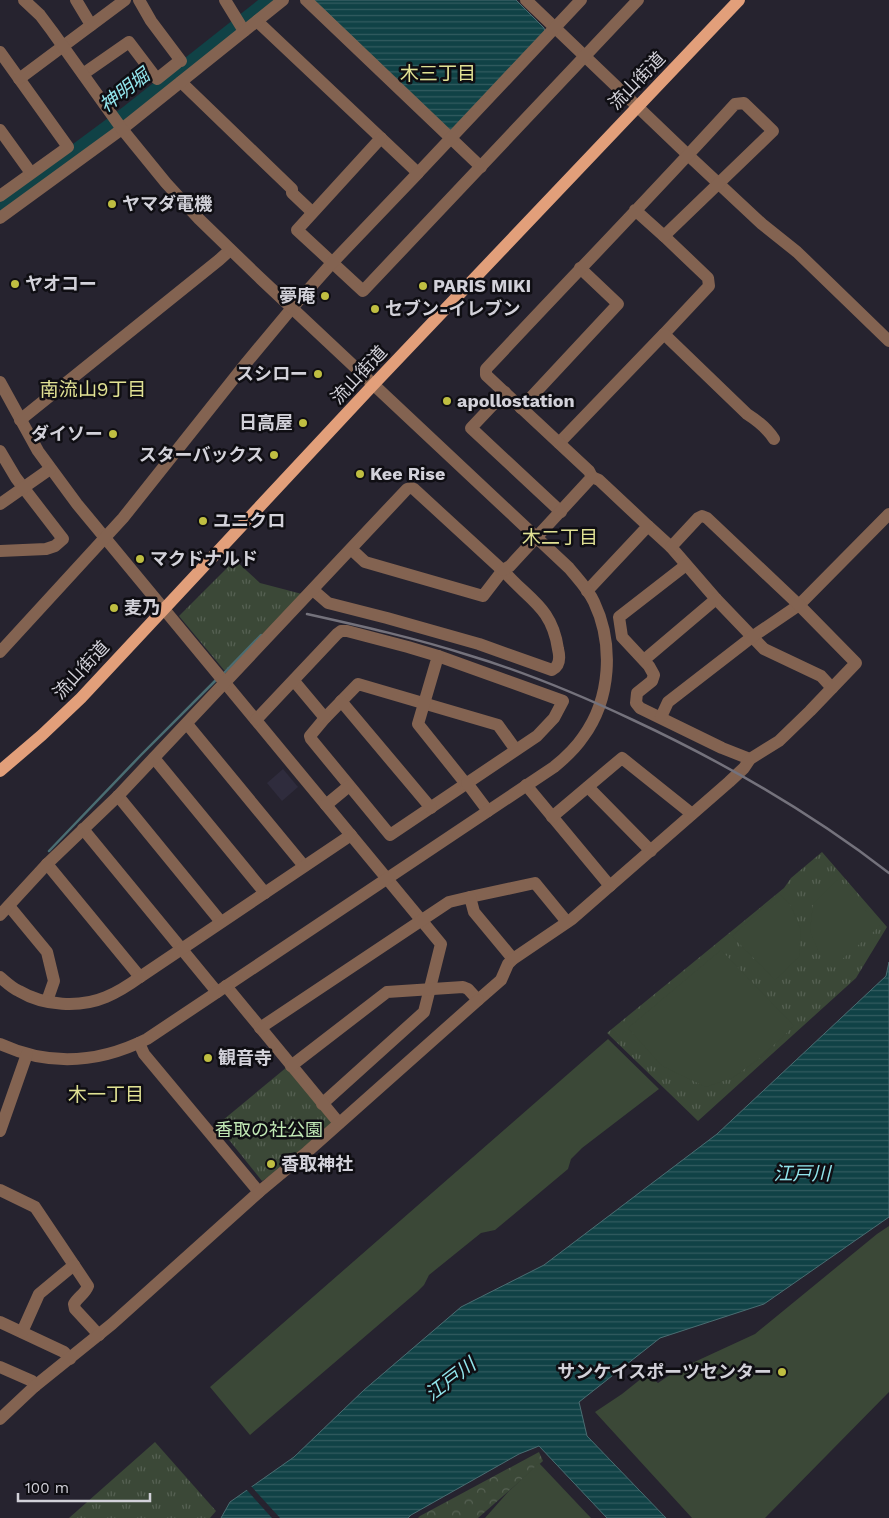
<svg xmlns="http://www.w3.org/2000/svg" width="889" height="1518" font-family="'Work Sans','Noto Sans JP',sans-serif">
	<defs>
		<pattern id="forest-crowns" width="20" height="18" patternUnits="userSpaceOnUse" patternTransform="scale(1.25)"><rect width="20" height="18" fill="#3b4837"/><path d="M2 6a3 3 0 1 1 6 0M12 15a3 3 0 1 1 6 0" fill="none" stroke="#566153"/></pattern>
		<pattern id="park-tufts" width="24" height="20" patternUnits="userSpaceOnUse" patternTransform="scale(1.25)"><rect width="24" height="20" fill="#3b4837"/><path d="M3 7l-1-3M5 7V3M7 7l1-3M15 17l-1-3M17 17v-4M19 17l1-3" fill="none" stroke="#566153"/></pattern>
		<pattern id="water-rules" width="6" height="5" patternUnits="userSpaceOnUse" patternTransform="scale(1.25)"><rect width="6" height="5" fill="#104246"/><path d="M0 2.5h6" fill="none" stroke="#325c60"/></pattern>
	</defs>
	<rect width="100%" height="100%" fill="#26232f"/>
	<!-- built -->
	<polygon fill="#2f2c3d" points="283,769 298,787 282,801 267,783"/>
	<!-- forest -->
	<polygon fill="url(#forest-crowns)" points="539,1452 543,1461 478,1518 418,1518 420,1516"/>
	<!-- park -->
	<g fill="url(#park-tufts)">
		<polygon points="235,560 260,583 302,594 230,671 224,670 179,616"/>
		<polygon points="822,852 887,927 856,978 698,1121 607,1033 784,888 791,878"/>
		<polygon points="287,1067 334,1124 278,1171 262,1181 217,1125"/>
		<polygon points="155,1442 216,1511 210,1518 69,1518"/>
	</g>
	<!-- garden -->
	<g fill="#3b4837">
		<polygon points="837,880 880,926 832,968 820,955 810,931 813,904"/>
		<polygon points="779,893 791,906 801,930 799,957 775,980 732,936"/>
		<polygon points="721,950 794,1026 759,1059 732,1078 706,1087 662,1066 628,1028"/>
		<polygon points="608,1039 659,1089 582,1148 571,1159 568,1169 495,1230 481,1233 429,1275 424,1285 417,1292 250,1435 210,1387"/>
		<polygon points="889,1226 889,1392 765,1518 692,1518 595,1412 622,1394 647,1374 658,1383 677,1370 755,1334 877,1234"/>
		<polygon points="539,1463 591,1518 485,1518 508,1492"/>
	</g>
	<!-- water -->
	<g fill="url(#water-rules)" stroke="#4a6d72">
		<polygon points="314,0 516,0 544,28 545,32 452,130 449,130"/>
		<polygon points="889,962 889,1217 764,1304 660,1338 579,1402 587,1436 666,1518 607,1518 539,1446 519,1454 411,1515 408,1518 221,1518 230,1502 294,1457 364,1390 461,1307 544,1265 717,1134 886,976"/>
	</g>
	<!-- pier -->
	<polygon fill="#26232f" points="250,1485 280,1518 272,1518 246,1489"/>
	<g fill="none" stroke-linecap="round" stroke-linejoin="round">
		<!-- stream -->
		<g stroke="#4a6d72" stroke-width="2.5">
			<polyline points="223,674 261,635"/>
			<polyline points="49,851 141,755 217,679"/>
		</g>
		<!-- river -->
		<polyline stroke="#104246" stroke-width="16" points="0,208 127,114 271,0"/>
		<!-- minor -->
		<g stroke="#836351" stroke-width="12">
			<polyline points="76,0 91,25"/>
			<polyline points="139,0 151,21 181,61"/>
			<polyline points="225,0 244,31"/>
			<polyline points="306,0 481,167"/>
			<polyline points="526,0 688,155 762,224 797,252 889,341"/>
			<polyline points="257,21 418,173 581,0"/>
			<polyline points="0,52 68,147 0,196"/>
			<polyline points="83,74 129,42 157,79 177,63"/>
			<polyline points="19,79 125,0"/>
			<polyline points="181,82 292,189 292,193 312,212"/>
			<polyline points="0,130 31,173"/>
			<polyline points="381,138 297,230 363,291 638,0"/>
			<polyline points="0,218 122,129 283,0"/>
			<polyline points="664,334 709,286 708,278 664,236"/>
			<polyline points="0,382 38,451 77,504 441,944 424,1012 322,1104"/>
			<polyline points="505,392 471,428 561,512"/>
			<polyline points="521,408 618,304 580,268"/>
			<polyline points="20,420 219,260 230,250"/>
			<path d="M559 443 664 334 747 414C758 421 767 428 774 439"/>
			<polyline points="0,451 16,478 63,539 55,546 46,549 0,551"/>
			<polyline points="0,504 50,469"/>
			<polyline points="648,526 671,547 716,599 764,649 821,676 832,688"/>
			<polyline points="686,565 619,617 622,637 649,666 654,675 652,681 637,693 636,703 640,708 722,748 750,759"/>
			<path d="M313 590 328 603 387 618 479 644 552 670C560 666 560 657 558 649 552 606 527 599 503 570L483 596 365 562 351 549"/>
			<polyline points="587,591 648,526 599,480 592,477"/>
			<polyline points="0,652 123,518 247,362 292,308 332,263 418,173"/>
			<polyline points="438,656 563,701 554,718 537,736 390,835 311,739 310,736 325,718 358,684 498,725 516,750"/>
			<polyline points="644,660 716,599"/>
			<polyline points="294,681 325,718"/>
			<polyline points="341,701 431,808"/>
			<polyline points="661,717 668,702 752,637 799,605 889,514"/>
			<polyline points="256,720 337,634 341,631 347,631 408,647 438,656 418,724 466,784"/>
			<polyline points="187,724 304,866"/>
			<polyline points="154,758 265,893"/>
			<polyline points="467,783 488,811"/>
			<polyline points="526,785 610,886"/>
			<polyline points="588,787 651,851"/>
			<polyline points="118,796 221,922"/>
			<polyline points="326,805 349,786"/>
			<polyline points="552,817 622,758 692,814"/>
			<polyline points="83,829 217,992"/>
			<polyline points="47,864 140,977"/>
			<polyline points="470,897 535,883 567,922"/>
			<polyline points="9,906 47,952 54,981 47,1001"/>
			<path d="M0 915 47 864 118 796 407 489 411 488 414 489 500 568 503 570 510 566 592 477 589 471 486 375V369C569 280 654 193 735 104L744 103 773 131 664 236 635 210"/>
			<path d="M0 977C6 982 12 988 19 991 44 1006 80 1008 106 997 118 992 129 985 140 977L351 835"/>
			<polyline points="226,986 339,1123"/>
			<polyline points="260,1028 449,902 470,897 474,912 513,959"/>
			<polyline points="139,1043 144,1054 259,1192"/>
			<path d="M0 1044C50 1067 99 1063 147 1039L554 767C565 758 575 749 583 737 611 699 614 644 594 602 588 589 578 579 569 568L261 279 199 219 166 183 122 129 52 31 40 15 24 0"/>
			<polyline points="291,1066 387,992 463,987 468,989 478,1000 501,980 508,964 513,959 572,919 729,782 744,768 750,759 779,741 810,711 856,663 799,605 707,518 702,516 698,518 671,547"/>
			<polyline points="0,1131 27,1054"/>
			<path d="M0 1190 35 1207 88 1286C85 1294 78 1297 74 1304L75 1309 99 1335"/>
			<polyline points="0,1322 64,1352 70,1359"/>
			<polyline points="22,1332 39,1294 74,1265"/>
			<polyline points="0,1367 32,1381 35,1386"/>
			<polyline points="0,1419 35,1386 112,1324 259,1192 307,1152 478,1000"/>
		</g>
		<!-- major -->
		<polyline stroke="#e29f7a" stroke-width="12" points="0,771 42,735 81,698 374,384 739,0"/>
		<!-- rail -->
		<path stroke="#74727c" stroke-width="2.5" d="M307 614C361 626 415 638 468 655 525 672 580 695 633 720 723 762 810 812 889 873"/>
	</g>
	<!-- markers -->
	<g fill="#bfbe41" stroke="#0f0e13" stroke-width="2">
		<circle cx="112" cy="204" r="5"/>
		<circle cx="15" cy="284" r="5"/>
		<circle cx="423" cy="286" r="5"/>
		<circle cx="325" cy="296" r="5"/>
		<circle cx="375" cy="309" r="5"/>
		<circle cx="318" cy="374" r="5"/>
		<circle cx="447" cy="401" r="5"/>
		<circle cx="303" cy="423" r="5"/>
		<circle cx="113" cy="434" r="5"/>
		<circle cx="274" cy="455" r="5"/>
		<circle cx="360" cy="474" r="5"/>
		<circle cx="203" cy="521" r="5"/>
		<circle cx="140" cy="559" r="5"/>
		<circle cx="114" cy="608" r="5"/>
		<circle cx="208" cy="1058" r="5"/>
		<circle cx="271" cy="1164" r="5"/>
		<circle cx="782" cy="1372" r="5"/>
	</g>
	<g text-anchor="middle" stroke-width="5" stroke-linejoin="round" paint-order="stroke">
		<!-- street labels -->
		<g font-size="18" fill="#d2d1d9" stroke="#0f0e13">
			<text transform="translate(637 81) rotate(-46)" y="6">流山街道</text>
			<text transform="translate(359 375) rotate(-47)" y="6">流山街道</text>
			<text transform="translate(81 670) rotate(-47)" y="6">流山街道</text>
		</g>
		<!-- poi labels -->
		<g font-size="18" font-weight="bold" fill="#d2d1d9" stroke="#0f0e13" text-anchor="start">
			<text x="122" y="210">ヤマダ電機</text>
			<text x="25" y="290">ヤオコー</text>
			<text x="433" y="292">PARIS MIKI</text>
			<text x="315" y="302" text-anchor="end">夢庵</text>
			<text x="385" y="315">セブン-イレブン</text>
			<text x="308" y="380" text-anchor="end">スシロー</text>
			<text x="457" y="407">apollostation</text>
			<text x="293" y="429" text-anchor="end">日高屋</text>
			<text x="103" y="440" text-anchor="end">ダイソー</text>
			<text x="264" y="461" text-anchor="end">スターバックス</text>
			<text x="370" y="480">Kee Rise</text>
			<text x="213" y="527">ユニクロ</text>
			<text x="150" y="565">マクドナルド</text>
			<text x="124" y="614">麦乃</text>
			<text x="218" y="1064">観音寺</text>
			<text x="281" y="1170">香取神社</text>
			<text x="772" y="1378" text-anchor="end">サンケイスポーツセンター</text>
		</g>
		<!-- park labels -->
		<g font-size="18" fill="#c1e9b5" stroke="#0f0e13">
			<text x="269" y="1136">香取の社公園</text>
		</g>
		<!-- neighbourhood labels -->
		<g font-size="19" fill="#e0e193" stroke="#0f0e13">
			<text x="438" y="80">木三丁目</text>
			<text x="93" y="396">南流山9丁目</text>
			<text x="560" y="544">木二丁目</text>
			<text x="106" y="1101">木一丁目</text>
		</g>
		<!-- water labels -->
		<g font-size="19" font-style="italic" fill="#92e5ec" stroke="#0f0e13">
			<text transform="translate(124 90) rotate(-38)" y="7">神明堀</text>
			<text x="802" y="1180">江戸川</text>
			<text transform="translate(450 1379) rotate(-37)" y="7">江戸川</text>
		</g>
	</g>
	<!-- scale -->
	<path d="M18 1493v8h132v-8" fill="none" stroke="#d2d1d9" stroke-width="2.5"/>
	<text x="25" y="1493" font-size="15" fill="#d2d1d9" stroke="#0f0e13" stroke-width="4" paint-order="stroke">100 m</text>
</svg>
